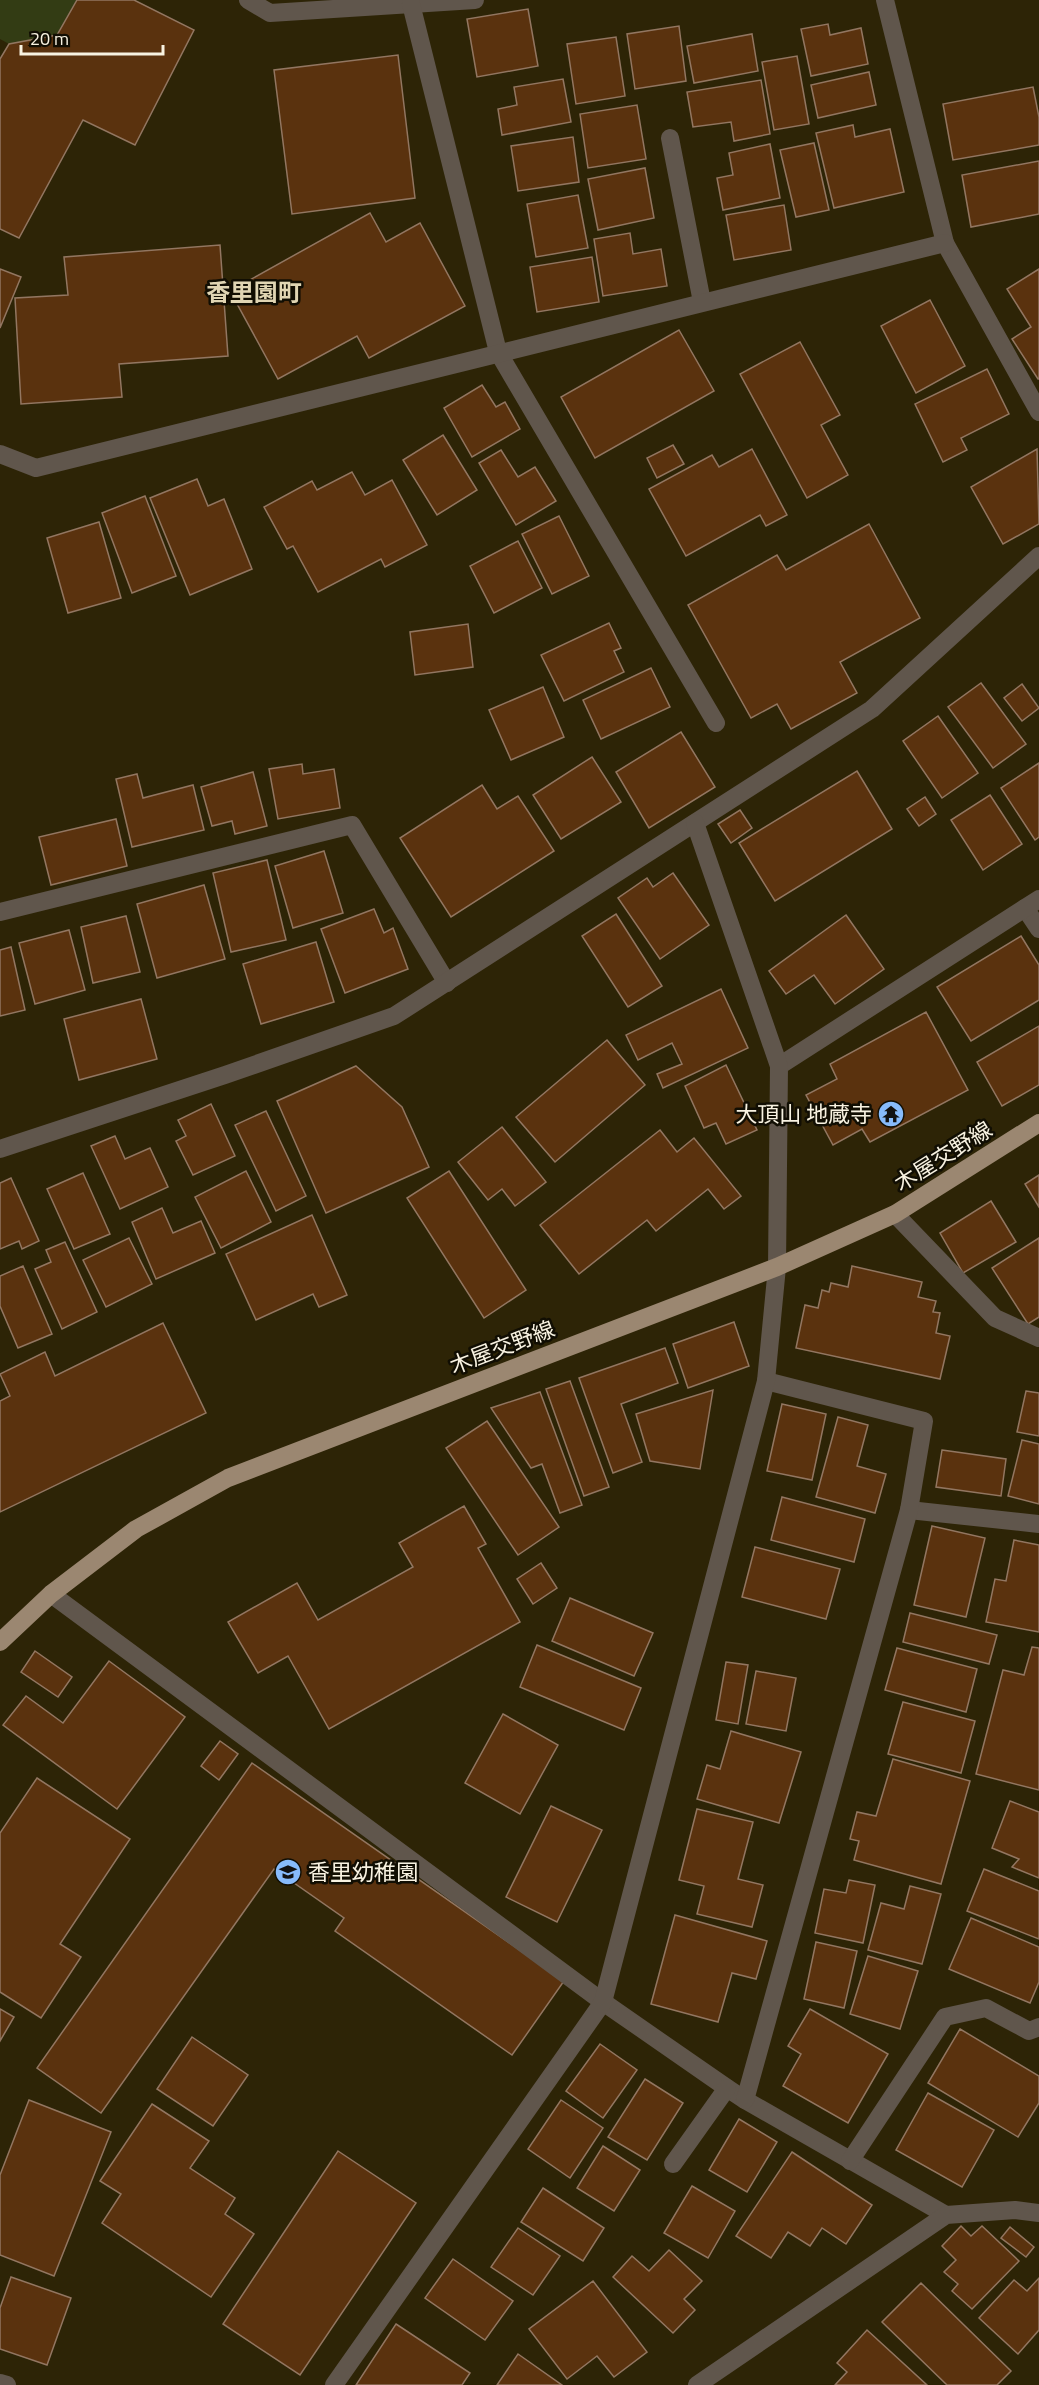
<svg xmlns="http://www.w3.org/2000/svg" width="1039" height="2385" font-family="'Titillium Web','Noto Sans JP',sans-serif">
	<rect width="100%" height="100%" fill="#2d2406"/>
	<!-- green -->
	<polygon fill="#333c14" points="0,0 77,0 57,35 9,44 0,39"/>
	<!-- building -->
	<g fill="#5a320e" stroke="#927661" stroke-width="1.5">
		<polygon points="77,0 134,0 194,30 135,145 83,120 19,238 0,229 0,59 9,44 57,35"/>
		<polygon points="528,9 538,66 477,77 467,19"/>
		<polygon points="828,24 830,35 861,28 868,64 811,76 801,29"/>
		<polygon points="679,26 686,81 635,89 627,34"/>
		<polygon points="752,34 758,71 694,83 687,46"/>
		<polygon points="616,37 625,96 576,104 567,44"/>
		<polygon points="398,55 415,198 292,214 274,70"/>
		<polygon points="797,56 809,124 774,130 762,62"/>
		<polygon points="869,72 876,105 818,118 811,85"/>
		<polygon points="563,79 571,122 502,135 498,109 517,105 514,87"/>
		<polygon points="761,80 770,134 734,141 731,122 693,127 687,92"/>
		<polygon points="1033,87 1039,117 1039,145 953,160 943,104"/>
		<polygon points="637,105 646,159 588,168 580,114"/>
		<polygon points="853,125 855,137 890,129 904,192 834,208 816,133"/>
		<polygon points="573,137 579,182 518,191 511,146"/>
		<polygon points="814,143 829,210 796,217 780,150"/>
		<polygon points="770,144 780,198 723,210 717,178 733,175 729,153"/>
		<polygon points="1039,161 1039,214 971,227 962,175"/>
		<polygon points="645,168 654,218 598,230 588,179"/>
		<polygon points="578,195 588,248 536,257 527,204"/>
		<polygon points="784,205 791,250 734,260 726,215"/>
		<polygon points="370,213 386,242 420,223 465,306 369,358 357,336 278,379 230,291"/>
		<polygon points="630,233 633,254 661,249 667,286 603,296 594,239"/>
		<polygon points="220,245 228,356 119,364 122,397 21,404 15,298 68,295 64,257"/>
		<polygon points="592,257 599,302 537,312 530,267"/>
		<polygon points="0,269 21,277 0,328"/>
		<polygon points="1039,269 1039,379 1038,379 1012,339 1031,327 1007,289"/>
		<polygon points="930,300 965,366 916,393 881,326"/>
		<polygon points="679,330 714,391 595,458 561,397"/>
		<polygon points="800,342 840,415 821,425 848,475 807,498 740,374"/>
		<polygon points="987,369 1009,414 961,438 967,450 943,462 915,404"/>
		<polygon points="482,385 496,407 505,402 520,429 472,457 444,408"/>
		<polygon points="443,435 477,490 437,515 403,460"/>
		<polygon points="673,445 684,464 657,478 647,458"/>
		<polygon points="752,449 787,515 766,526 760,515 686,556 649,489 712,455 719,467"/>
		<polygon points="1037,449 1039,524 1003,544 971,487"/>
		<polygon points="501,450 518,477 535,467 556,501 516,525 479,463"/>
		<polygon points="352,472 365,495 392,480 427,545 385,567 381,559 318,592 293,546 287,549 264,507 312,481 317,490"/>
		<polygon points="197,479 208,506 224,499 252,569 190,595 150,498"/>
		<polygon points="145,496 176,576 132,593 102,513"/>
		<polygon points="559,516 589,576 552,594 522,534"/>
		<polygon points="99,522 121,598 68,613 47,538"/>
		<polygon points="869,524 920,618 840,662 857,693 791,729 777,704 751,718 688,605 777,555 786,570"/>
		<polygon points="518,541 542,588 494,613 470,566"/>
		<polygon points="609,623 621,648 614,651 624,672 564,701 541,655"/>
		<polygon points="468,624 473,667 415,675 410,632"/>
		<polygon points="651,668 670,707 601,739 583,700"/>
		<polygon points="981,683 1026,744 993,768 948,707"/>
		<polygon points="1022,684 1039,708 1022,721 1004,698"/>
		<polygon points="543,687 564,737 511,760 489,710"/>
		<polygon points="938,716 978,773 942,798 903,741"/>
		<polygon points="681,732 715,787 649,828 616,772"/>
		<polygon points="592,757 621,802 561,839 533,795"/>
		<polygon points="1039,763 1039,837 1035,840 1001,788"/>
		<polygon points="302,764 303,774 334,769 340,808 278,819 269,769"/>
		<polygon points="857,771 892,829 775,901 739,843"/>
		<polygon points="253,772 267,826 235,834 232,821 212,826 201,787"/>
		<polygon points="137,774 143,798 193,785 204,830 132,847 116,779"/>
		<polygon points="482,785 497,809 518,796 554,851 451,917 400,838"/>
		<polygon points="990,795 1022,844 983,870 951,820"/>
		<polygon points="925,797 936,814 919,826 907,809"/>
		<polygon points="740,810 752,828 731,843 718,824"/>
		<polygon points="116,819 127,866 51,885 39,837"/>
		<polygon points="324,851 343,913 293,928 275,866"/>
		<polygon points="267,860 286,940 231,952 213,873"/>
		<polygon points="673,873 709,925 660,959 618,898 647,878 653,887"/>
		<polygon points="204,885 225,959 157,978 137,904"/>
		<polygon points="374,909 384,933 393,928 408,969 345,993 321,929"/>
		<polygon points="616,914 662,986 628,1007 582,936"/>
		<polygon points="846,915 884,969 835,1004 814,975 786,994 769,971"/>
		<polygon points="126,916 140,972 93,983 81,927"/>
		<polygon points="69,930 85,990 35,1004 19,943"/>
		<polygon points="1021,936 1039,965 1039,1000 971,1041 937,987"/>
		<polygon points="316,942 334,1002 261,1024 243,964"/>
		<polygon points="11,947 25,1010 0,1016 0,950"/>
		<polygon points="721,989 748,1048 663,1088 657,1074 682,1064 672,1043 638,1060 626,1035"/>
		<polygon points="141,999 157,1059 79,1080 64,1019"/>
		<polygon points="926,1012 968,1090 870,1142 862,1129 833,1145 806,1095 837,1079 830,1064"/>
		<polygon points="1039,1026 1039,1085 1002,1106 977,1062"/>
		<polygon points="607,1040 645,1085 555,1162 516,1117"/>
		<polygon points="726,1065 757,1130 726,1144 716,1123 704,1128 685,1086"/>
		<polygon points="356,1066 402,1107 429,1167 326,1213 277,1101"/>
		<polygon points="211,1104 235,1156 193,1175 176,1141 186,1136 178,1120"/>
		<polygon points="266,1111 306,1196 276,1211 235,1125"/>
		<polygon points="502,1127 546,1182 515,1206 502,1189 488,1200 458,1162"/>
		<polygon points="660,1130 677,1152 694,1138 741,1196 724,1209 708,1189 656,1231 647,1220 579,1274 540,1225"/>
		<polygon points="115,1136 125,1159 150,1148 168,1187 120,1209 91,1146"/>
		<polygon points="246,1171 271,1222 221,1248 195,1197"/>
		<polygon points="449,1171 526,1290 484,1318 407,1198"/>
		<polygon points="83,1173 110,1234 74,1249 47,1189"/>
		<polygon points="1039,1175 1039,1207 1025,1184"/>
		<polygon points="11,1178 39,1241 22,1249 19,1241 0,1249 0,1183"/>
		<polygon points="991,1201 1016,1242 963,1273 940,1233"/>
		<polygon points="162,1208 173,1233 201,1221 215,1253 156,1279 132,1222"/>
		<polygon points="312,1215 347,1295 319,1307 313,1294 256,1320 226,1254"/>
		<polygon points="129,1238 152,1284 106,1307 83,1260"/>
		<polygon points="1039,1238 1039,1317 1028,1324 992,1268"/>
		<polygon points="65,1242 97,1312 62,1329 35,1269 51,1262 46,1250"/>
		<polygon points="23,1266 52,1334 18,1348 0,1306 0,1276"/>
		<polygon points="852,1266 922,1282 918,1297 936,1301 933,1312 940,1313 936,1333 950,1336 940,1379 796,1348 805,1305 818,1308 822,1290 829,1292 831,1283 848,1287"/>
		<polygon points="734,1322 749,1366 688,1388 673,1344"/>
		<polygon points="163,1323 206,1413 0,1512 0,1401 10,1396 0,1374 45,1352 55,1376"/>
		<polygon points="665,1348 678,1383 621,1404 642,1462 613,1473 579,1378"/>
		<polygon points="570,1381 609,1487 584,1496 546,1389"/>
		<polygon points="713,1390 700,1469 650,1461 636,1414"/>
		<polygon points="1026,1391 1039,1393 1039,1436 1017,1432"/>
		<polygon points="540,1392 582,1505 560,1513 542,1464 531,1468 491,1408"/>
		<polygon points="782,1404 826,1414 812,1480 767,1471"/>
		<polygon points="838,1417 868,1425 857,1466 886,1474 875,1513 816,1497"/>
		<polygon points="487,1421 559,1527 518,1555 446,1448"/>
		<polygon points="1022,1440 1039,1444 1039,1504 1008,1496"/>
		<polygon points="942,1450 1006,1459 1001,1496 936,1487"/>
		<polygon points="782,1497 865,1519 854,1562 771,1540"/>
		<polygon points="464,1506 486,1544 478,1548 520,1622 329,1729 288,1656 258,1673 228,1622 297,1583 318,1620 413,1567 399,1543"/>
		<polygon points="932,1526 985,1538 966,1617 914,1605"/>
		<polygon points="1014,1540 1039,1545 1039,1632 986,1622 995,1579 1006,1581"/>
		<polygon points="755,1547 840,1569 826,1619 742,1597"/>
		<polygon points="541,1563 557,1588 533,1604 517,1579"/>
		<polygon points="570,1598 653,1633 634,1676 552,1641"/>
		<polygon points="910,1613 997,1635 989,1664 903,1642"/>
		<polygon points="537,1645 641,1688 624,1730 520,1687"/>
		<polygon points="1032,1647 1039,1648 1039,1790 976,1774 1003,1670 1024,1675"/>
		<polygon points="897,1648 977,1669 966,1712 885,1690"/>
		<polygon points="35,1651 72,1677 58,1697 21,1672"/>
		<polygon points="109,1661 185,1717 117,1809 3,1725 26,1696 63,1723"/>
		<polygon points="726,1662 748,1665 738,1724 716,1720"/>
		<polygon points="756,1671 796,1678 786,1731 746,1724"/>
		<polygon points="903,1702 975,1721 961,1773 888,1754"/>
		<polygon points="503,1714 558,1745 520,1814 465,1783"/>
		<polygon points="731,1731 801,1752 779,1823 697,1799 707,1765 720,1769"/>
		<polygon points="220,1741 238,1754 219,1780 201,1766"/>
		<polygon points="893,1759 970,1781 941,1884 854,1860 859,1841 850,1839 857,1812 876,1816"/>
		<polygon points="252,1763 564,1981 512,2055 335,1931 344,1918 274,1869 101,2113 37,2068"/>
		<polygon points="37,1778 130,1839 60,1944 81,1957 41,2018 0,1992 0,1833"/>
		<polygon points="1010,1801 1039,1812 1039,1878 1012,1867 1019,1859 992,1848"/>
		<polygon points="551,1806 602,1830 557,1922 506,1897"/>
		<polygon points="697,1809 753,1822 738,1879 763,1885 752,1927 697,1914 704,1886 679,1880"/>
		<polygon points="984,1869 1039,1891 1039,1939 967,1911"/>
		<polygon points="849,1880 875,1885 863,1943 815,1933 824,1889 846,1893"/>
		<polygon points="910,1886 941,1894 922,1964 868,1950 881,1903 904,1909"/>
		<polygon points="675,1915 767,1941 756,1979 732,1973 718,2022 651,2004"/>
		<polygon points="971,1918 1039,1947 1039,1982 1030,2003 949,1969"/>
		<polygon points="816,1942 857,1951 844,2008 804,1999"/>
		<polygon points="868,1956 918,1971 900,2029 850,2014"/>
		<polygon points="0,2009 14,2017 0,2041"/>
		<polygon points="810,2009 888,2054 848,2123 783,2086 801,2054 788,2046"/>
		<polygon points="960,2029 1039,2076 1039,2103 1018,2137 928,2083"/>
		<polygon points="192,2037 248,2075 213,2126 157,2089"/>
		<polygon points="600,2044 637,2070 603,2118 566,2091"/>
		<polygon points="645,2079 683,2103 647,2160 608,2137"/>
		<polygon points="928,2093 994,2130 962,2187 896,2150"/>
		<polygon points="29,2100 111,2132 54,2276 0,2255 0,2175"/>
		<polygon points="561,2100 603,2128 570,2178 528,2149"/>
		<polygon points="152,2104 209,2141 190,2168 235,2198 225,2214 254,2234 211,2297 102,2223 121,2194 100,2181"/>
		<polygon points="739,2119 777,2142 747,2192 709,2170"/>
		<polygon points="603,2146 640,2170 614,2211 577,2188"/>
		<polygon points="338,2151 416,2203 300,2375 223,2324"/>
		<polygon points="792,2152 872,2205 846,2244 822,2228 810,2246 788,2232 771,2258 736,2236"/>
		<polygon points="692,2186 735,2211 708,2258 664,2233"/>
		<polygon points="543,2188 604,2228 583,2261 521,2222"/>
		<polygon points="961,2226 971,2236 982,2226 1019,2261 972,2309 952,2291 958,2284 944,2272 956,2260 942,2246"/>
		<polygon points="1010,2227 1034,2247 1026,2257 1001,2238"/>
		<polygon points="518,2228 560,2256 533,2295 491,2267"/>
		<polygon points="669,2250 702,2281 684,2299 695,2310 673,2333 613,2277 632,2256 649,2271"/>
		<polygon points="453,2259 513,2301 485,2340 425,2298"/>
		<polygon points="11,2277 71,2298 47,2365 0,2349 0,2308"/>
		<polygon points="1039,2278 1039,2330 1018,2354 979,2318 1014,2280 1027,2291"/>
		<polygon points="593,2281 647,2352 614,2377 597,2356 567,2379 529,2329"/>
		<polygon points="921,2283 1011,2371 997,2385 947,2385 882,2322"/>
		<polygon points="396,2324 470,2373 462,2385 356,2385"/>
		<polygon points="867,2330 927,2385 835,2385 847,2372 837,2363"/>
		<polygon points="518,2354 562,2385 497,2385"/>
	</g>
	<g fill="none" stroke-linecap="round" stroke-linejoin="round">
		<!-- minor -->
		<g stroke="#60564c" stroke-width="18">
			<polyline points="248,0 270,13 475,0"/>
			<polyline points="885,0 945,243 1039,412"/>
			<polyline points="411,4 498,352 716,723"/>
			<polyline points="670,138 702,302"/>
			<polyline points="0,454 36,468 945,243"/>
			<polyline points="1025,908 1039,929"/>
			<polyline points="0,912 352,825 447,983"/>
			<polyline points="779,1066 1039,899"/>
			<polyline points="0,1149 225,1075 394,1016 872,709 1039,556"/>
			<polyline points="895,1214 995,1318 1039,1338"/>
			<polyline points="909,1510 1039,1524"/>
			<polyline points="51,1594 603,2002 727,2088 745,2100 946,2215"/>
			<polyline points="745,2100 909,1510 924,1421 766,1381"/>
			<polyline points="850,2161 945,2017 986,2008 1029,2031 1039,2027"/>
			<polyline points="673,2164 727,2088"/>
			<polyline points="0,2383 7,2385"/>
			<polyline points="334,2385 603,2002 766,1381 777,1267 779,1066 695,823"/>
			<polyline points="697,2385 946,2215 1015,2210 1039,2213"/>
		</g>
		<!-- major -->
		<polyline stroke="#9b8771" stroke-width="18" points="0,1642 51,1594 136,1529 228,1478 777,1267 895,1214 1039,1123"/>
	</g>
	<!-- icons -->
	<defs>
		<symbol id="temple-disc" viewBox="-11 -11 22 22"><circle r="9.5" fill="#87bbfb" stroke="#110e03"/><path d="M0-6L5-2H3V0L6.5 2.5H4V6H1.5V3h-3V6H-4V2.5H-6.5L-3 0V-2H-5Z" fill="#111"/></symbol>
		<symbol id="school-disc" viewBox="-11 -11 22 22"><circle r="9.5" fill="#87bbfb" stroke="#110e03"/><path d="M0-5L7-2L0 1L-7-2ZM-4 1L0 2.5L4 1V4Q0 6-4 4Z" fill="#111"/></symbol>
	</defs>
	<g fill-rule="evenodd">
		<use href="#temple-disc" x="876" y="1099" width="30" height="30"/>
		<use href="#school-disc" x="273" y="1857" width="30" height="30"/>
	</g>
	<g text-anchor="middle" stroke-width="5" stroke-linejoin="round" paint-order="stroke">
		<!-- poi labels -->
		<g font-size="22" fill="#f8f2e1" stroke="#110e03" text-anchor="end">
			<text x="872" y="1122">大頂山 地蔵寺</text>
			<text x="308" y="1880" text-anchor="start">香里幼稚園</text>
		</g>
		<!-- street labels -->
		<g font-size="22" fill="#f8f2e1" stroke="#110e03">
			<text transform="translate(943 1156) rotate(-32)" y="8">木屋交野線</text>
			<text transform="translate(502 1347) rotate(-21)" y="8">木屋交野線</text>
		</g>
		<!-- neighbourhood labels -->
		<g font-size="24" font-weight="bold" fill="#e0d5b3" stroke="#110e03">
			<text x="254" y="301">香里園町</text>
		</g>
	</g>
	<!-- scale -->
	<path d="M21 45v9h142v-9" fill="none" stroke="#f8f2e1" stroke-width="3"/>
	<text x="30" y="45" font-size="18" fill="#f8f2e1" stroke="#110e03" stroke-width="4.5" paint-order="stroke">20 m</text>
</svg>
